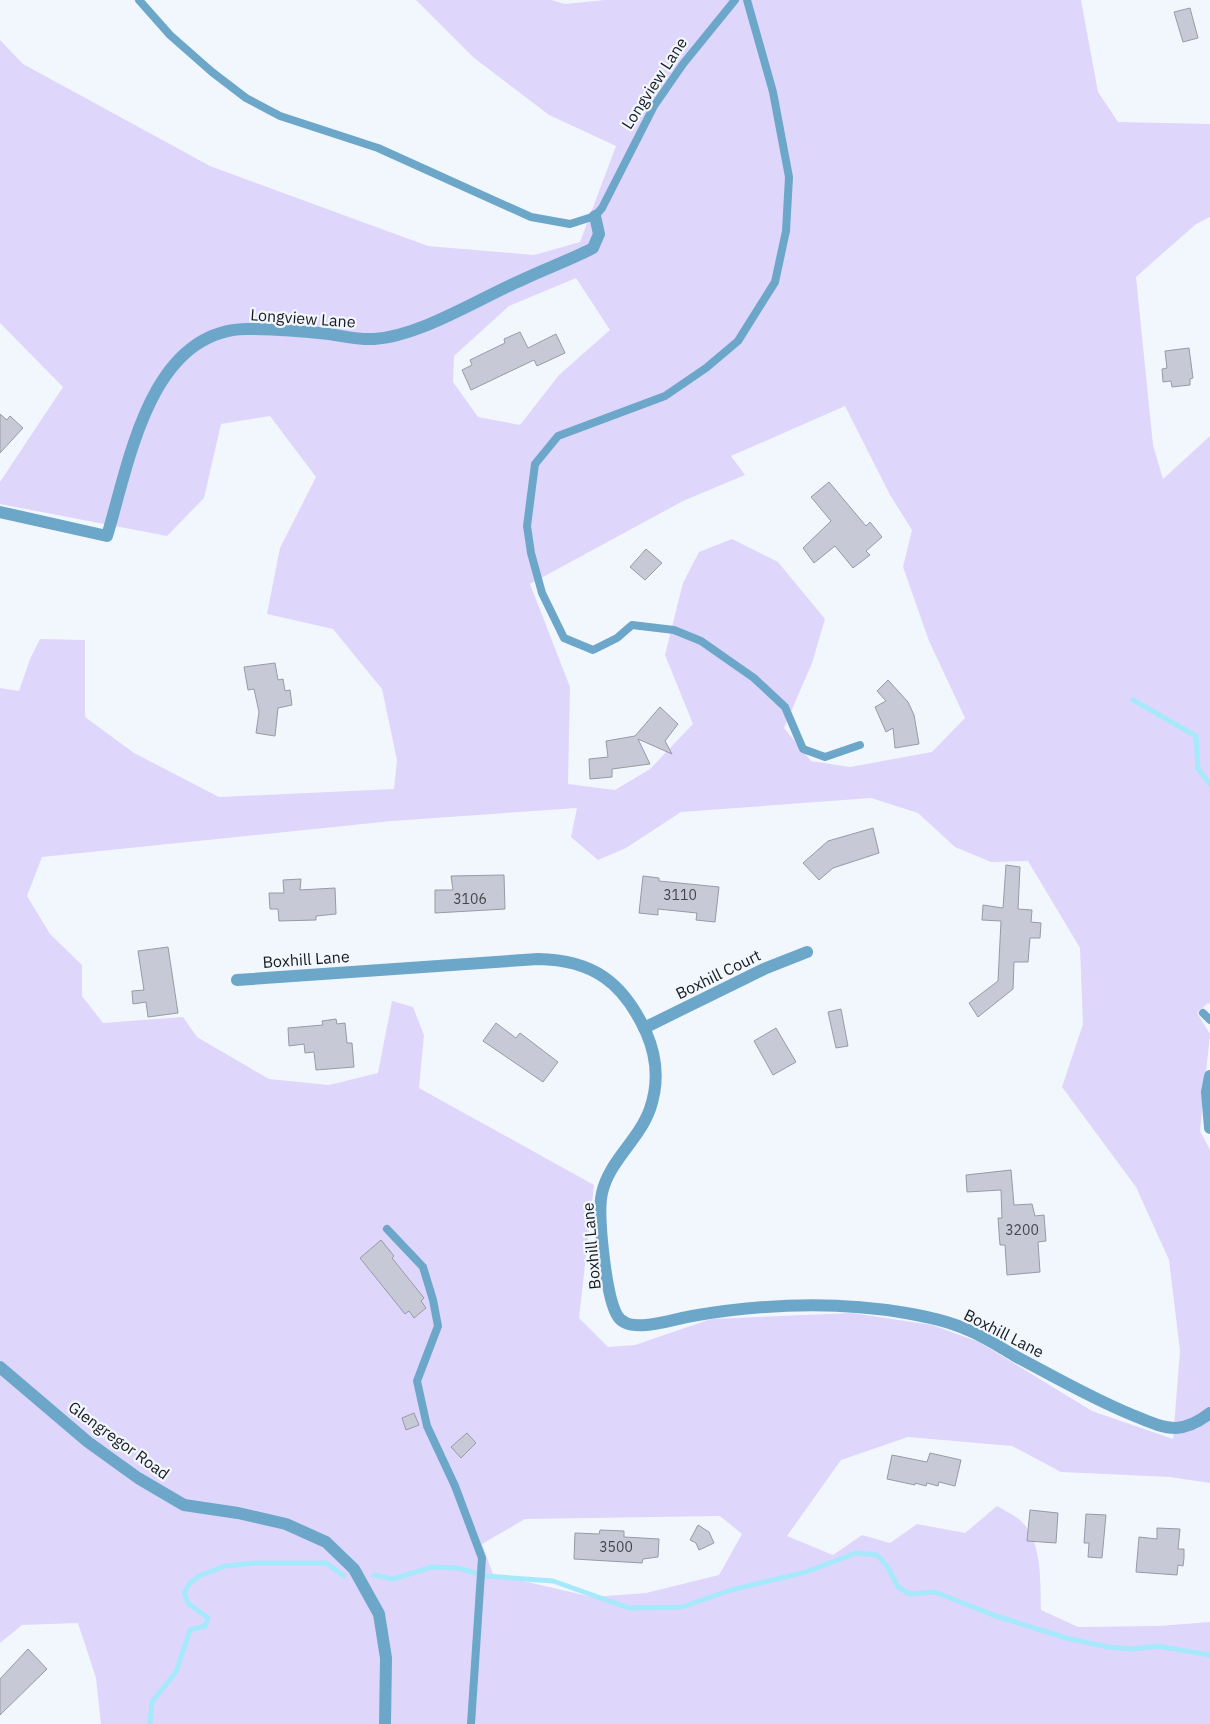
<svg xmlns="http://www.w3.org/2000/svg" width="1210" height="1724" font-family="'IBM Plex Sans',sans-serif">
	<rect width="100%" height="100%" fill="#f2f7fe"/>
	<!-- green -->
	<path fill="#dfd6fc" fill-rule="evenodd" d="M416 0H551L565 4 605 0H1081L1098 92 1118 122 1210 124V217L1196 224 1136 277 1153 445 1163 479 1210 436V1004L1208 1003 1197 1013 1210 1034 1200 1131 1210 1150V1483L1170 1477 1061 1472 1012 1446 908 1437 841 1460 787 1536 833 1555 862 1535 890 1543 917 1524 965 1533 997 1506C1004 1510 1014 1515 1020 1520 1043 1541 1040 1582 1041 1610L1078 1627 1158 1626 1210 1622V1724H101L96 1678 78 1623 22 1625 0 1643V688L19 691 30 659 40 639 85 640V717L134 753 219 797 394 789 397 760 382 689 333 629 267 614 280 548 316 477 270 416 221 424 204 498 167 536 0 504V482L63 387 0 323V40L23 64 210 166 428 246 534 255 580 242 616 146 549 115 474 58ZM576 278 610 330 559 375 520 425 478 417 453 382 454 356 509 306ZM845 406 890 495 912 530 903 567 929 641 965 718 932 752 850 767 811 761 784 728 812 663 825 619 778 562 732 539 699 552 683 583 665 655 693 724 650 769 615 790 568 784 570 687 530 584 683 501 745 475 731 456ZM871 798 918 813 955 847 991 862 1028 861 1080 948 1083 1024 1062 1087 1136 1187 1169 1260 1180 1351 1173 1439 1092 1411 979 1342 932 1325 852 1313 711 1319 635 1345 608 1347 579 1318 594 1185 419 1088 424 1035 413 1007 392 1001 378 1073 329 1085 269 1079 197 1037 183 1017 103 1023 82 996V965L50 934 27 896 42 857 392 821 577 808 571 837 598 860 626 848 681 812ZM720 1516 742 1534 719 1575 646 1593 592 1597 493 1574 482 1544 525 1519Z"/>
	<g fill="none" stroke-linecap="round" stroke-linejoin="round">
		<!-- stream -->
		<g stroke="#a6e9fa" stroke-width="5">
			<polyline points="1133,700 1196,736 1198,769 1210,784"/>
			<polyline points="374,1575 393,1579 432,1567 458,1568 486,1576 553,1581 629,1608 682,1607 731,1590 806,1572 856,1553 877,1555 887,1566 898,1587 910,1594 935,1592 993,1615 1066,1638 1108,1647 1133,1649 1157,1646 1210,1655"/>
			<polyline points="150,1724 152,1702 176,1672 190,1630 205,1626 208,1618 189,1604 184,1593 190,1583 199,1576 225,1566 255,1563 326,1563 344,1576"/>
		</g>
	</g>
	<!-- building -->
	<g fill="#c7cad6" stroke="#989aa6">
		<polygon points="1190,8 1198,38 1183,42 1174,12"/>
		<polygon points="520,332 528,348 556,334 565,353 537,366 534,360 471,390 462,370 472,365 470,360 505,343 504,339"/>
		<polygon points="1189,348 1193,378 1190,379 1190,385 1172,387 1171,381 1163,382 1162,369 1167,368 1165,351"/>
		<polygon points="0,414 7,420 10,416 23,428 0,453"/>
		<polygon points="829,482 866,526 870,522 882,537 866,551 870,555 853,568 835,546 814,563 803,548 831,521 811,497"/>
		<polygon points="646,549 662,563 645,580 630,567"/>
		<polygon points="275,663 278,680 283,679 285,691 290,690 292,705 278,708 275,736 256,733 259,712 254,689 248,690 244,667"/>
		<polygon points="888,680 908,702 914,715 919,744 895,748 893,728 886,732 875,707 886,701 877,691"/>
		<polygon points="660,707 678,724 665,741 672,754 638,739 650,764 612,769 612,777 590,779 589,759 608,757 606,741 635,736"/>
		<polygon points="873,828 879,853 833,868 819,880 803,863 828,841"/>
		<polygon points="1006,865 1020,867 1018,909 1032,910 1031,922 1041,923 1040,938 1030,938 1028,962 1014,962 1013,989 978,1017 969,1003 998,981 1001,921 982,920 983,905 1003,908"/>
		<polygon points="504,875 505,909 435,913 435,890 453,890 451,876"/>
		<polygon points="643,876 659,878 659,881 719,887 715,922 696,920 697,913 658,909 658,915 639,913"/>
		<polygon points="301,879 300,890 335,888 336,914 316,916 316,920 279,921 278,909 270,909 269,893 284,893 283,880"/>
		<polygon points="168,947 178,1013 148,1017 146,1002 133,1004 132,991 144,990 138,951"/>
		<polygon points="841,1009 848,1046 836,1048 828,1012"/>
		<polygon points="336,1019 337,1024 345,1023 347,1043 352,1043 354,1067 316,1070 314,1052 305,1053 304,1044 289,1046 288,1028 323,1025 322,1021"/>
		<polygon points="496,1023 516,1038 520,1033 558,1062 543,1082 483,1041"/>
		<polygon points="776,1028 796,1062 773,1075 754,1041"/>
		<polygon points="1011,1170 1014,1205 1032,1204 1035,1216 1044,1215 1046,1241 1038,1242 1040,1272 1007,1275 1005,1245 1000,1245 998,1218 1002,1218 1001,1190 967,1192 966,1175"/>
		<polygon points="381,1240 394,1256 392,1258 424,1298 421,1301 426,1308 414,1318 409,1311 405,1314 360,1258"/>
		<polygon points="414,1413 419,1425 406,1430 402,1418"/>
		<polygon points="467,1433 476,1443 461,1458 451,1447"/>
		<polygon points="930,1453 961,1460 955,1486 939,1482 938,1486 927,1483 926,1486 915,1483 915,1485 887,1479 892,1455 927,1462"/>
		<polygon points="1030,1510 1058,1513 1056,1543 1027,1541"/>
		<polygon points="1086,1514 1106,1515 1102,1558 1088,1557 1089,1543 1084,1543"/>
		<polygon points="698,1525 709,1532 714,1543 699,1550 696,1543 690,1540"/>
		<polygon points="1157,1528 1180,1529 1178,1549 1184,1549 1184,1558 1183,1566 1178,1565 1177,1575 1136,1572 1139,1537 1157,1539"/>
		<polygon points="600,1530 624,1531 624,1537 659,1539 658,1557 643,1559 642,1563 574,1559 575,1533 599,1534"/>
		<polygon points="28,1649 47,1669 0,1715 0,1679"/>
	</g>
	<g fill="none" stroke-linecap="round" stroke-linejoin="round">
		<!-- service -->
		<g stroke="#6ca7ca" stroke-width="8">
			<polyline points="139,0 170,35 212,72 246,98 280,116 378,148 531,217 570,224 595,216 602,208 654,106 683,64 735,0"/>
			<polyline points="747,0 773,92 789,177 786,231 775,282 738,341 706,368 665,396 558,436 535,464 527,526 531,553 542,593 564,638 593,650 617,638 632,625 674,630 701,641 754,678 785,707 803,749 825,757 860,745"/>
			<polyline points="1203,1013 1210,1020"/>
			<polyline points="387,1229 423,1267 433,1300 438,1326 417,1381 427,1426 455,1486 482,1558 471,1724"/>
		</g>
		<!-- minor -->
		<g stroke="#6ca7ca" stroke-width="12">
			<path d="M0 512 107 536C129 464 149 331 246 329 273 329 301 331 329 334 343 336 359 340 374 339 421 336 480 298 524 279 547 268 570 260 593 248L599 234 595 216"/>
			<path d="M237 980 538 959C593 960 623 982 646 1032 657 1057 659 1083 650 1109 639 1140 609 1161 602 1193 597 1215 606 1296 617 1315 628 1336 673 1319 692 1316 762 1304 836 1301 906 1313 928 1317 948 1321 968 1330 985 1337 1000 1347 1015 1356 1053 1376 1091 1398 1130 1414 1145 1420 1160 1428 1176 1428 1190 1427 1200 1421 1210 1413"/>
			<polyline points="644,1028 764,969 807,952"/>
			<polyline points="1210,1076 1207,1092 1210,1128"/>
			<polyline points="0,1367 88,1442 138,1478 184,1505 238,1513 286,1524 326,1542 354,1569 379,1614 386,1658 385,1724"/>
		</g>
	</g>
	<g text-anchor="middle" stroke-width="4.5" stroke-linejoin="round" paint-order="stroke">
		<!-- number labels -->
		<g font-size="14" fill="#43464c">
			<text x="680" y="900">3110</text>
			<text x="470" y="904">3106</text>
			<text x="1022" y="1235">3200</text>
			<text x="616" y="1552">3500</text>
		</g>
		<!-- street labels -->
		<g font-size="16" fill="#171a1e" stroke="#f2f7fe">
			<text transform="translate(654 83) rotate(-57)" y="6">Longview Lane</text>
			<text transform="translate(303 318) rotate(4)" y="6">Longview Lane</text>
			<text transform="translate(306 959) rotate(-4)" y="6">Boxhill Lane</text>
			<text transform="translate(718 974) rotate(-26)" y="6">Boxhill Court</text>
			<text transform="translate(591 1246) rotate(-95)" y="6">Boxhill Lane</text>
			<text transform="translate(1004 1333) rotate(27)" y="6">Boxhill Lane</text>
			<text transform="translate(119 1440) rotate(36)" y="6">Glengregor Road</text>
		</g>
	</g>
</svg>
